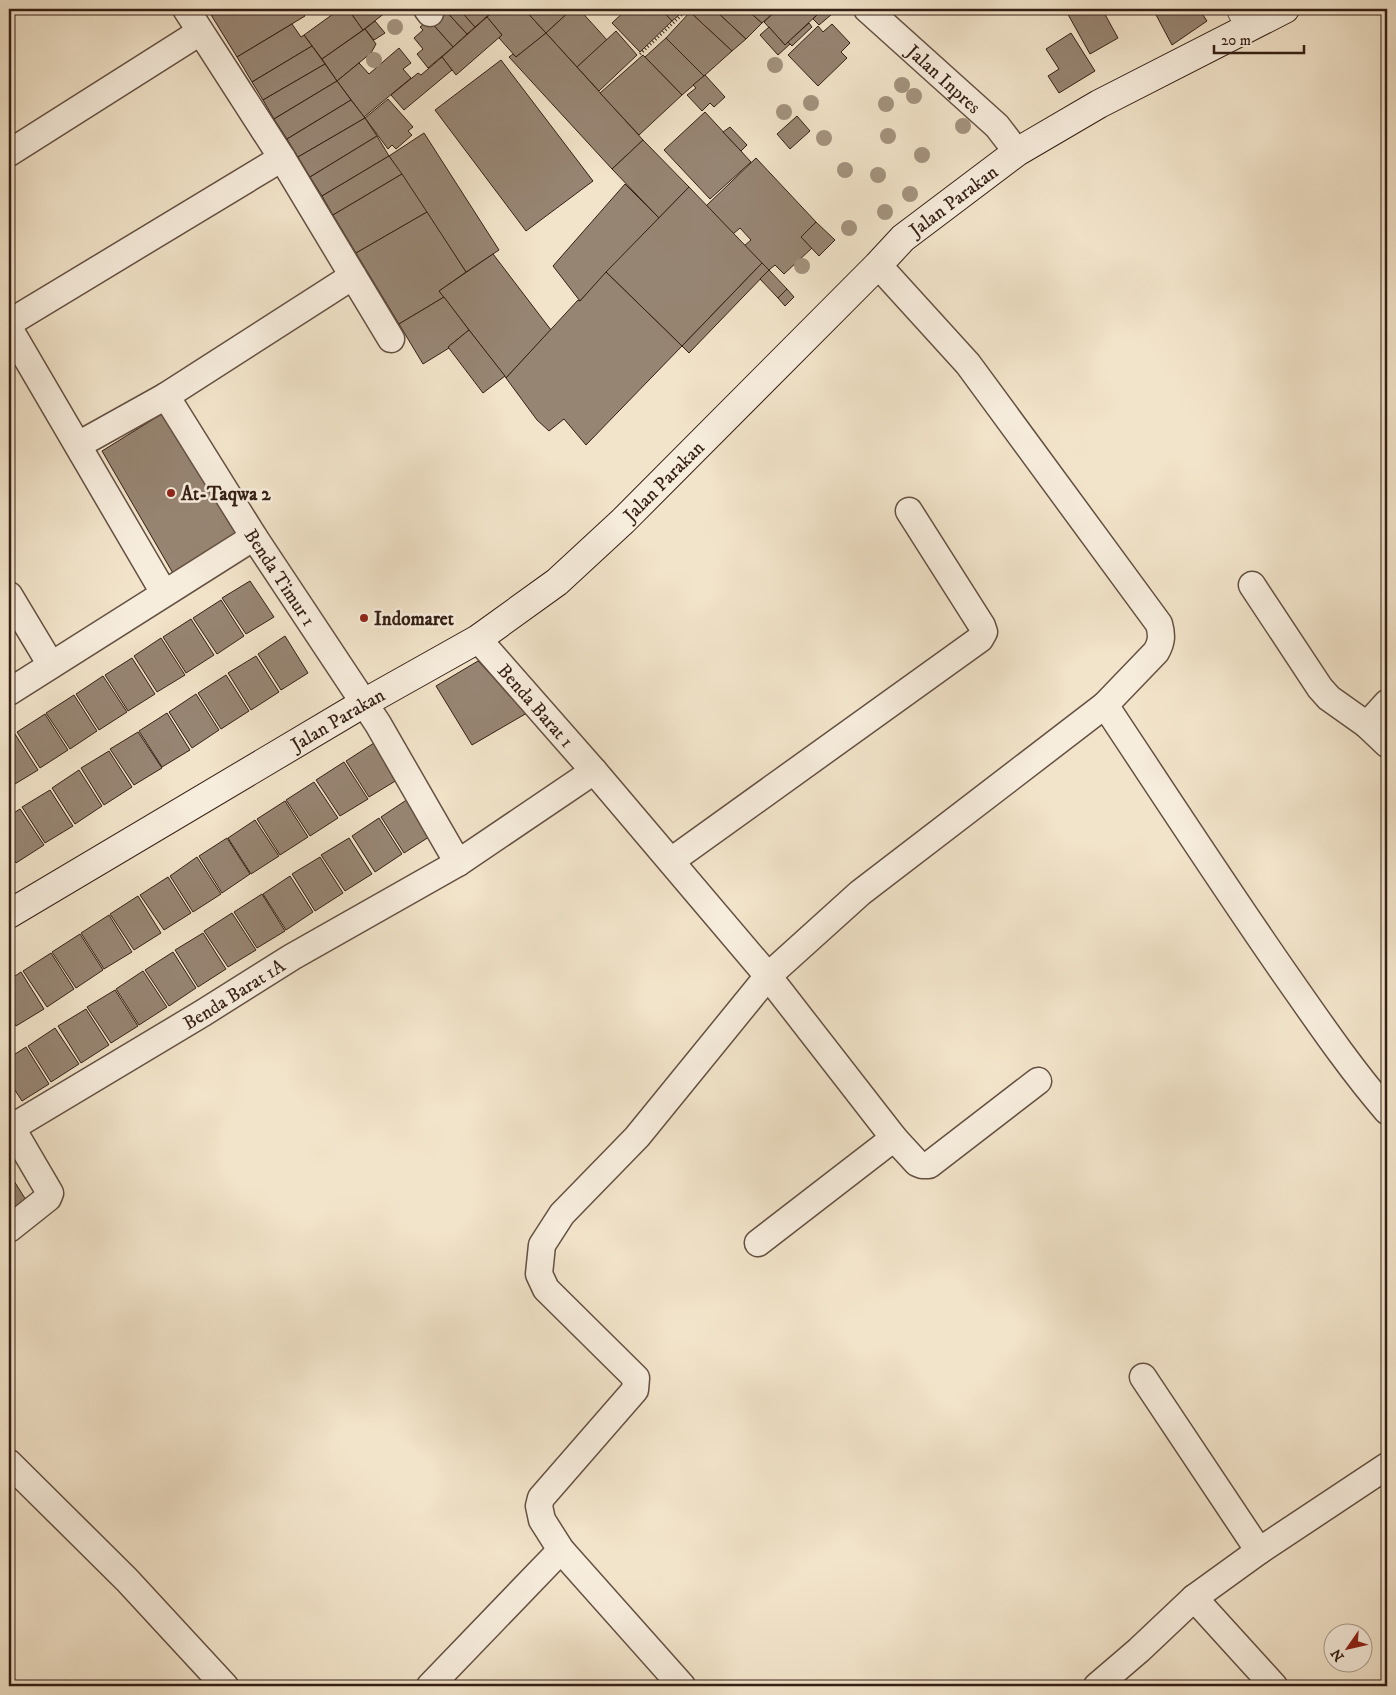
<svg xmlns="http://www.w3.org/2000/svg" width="1396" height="1695" font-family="'IM FELL DW Pica',serif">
	<rect width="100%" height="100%" fill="#f2e4ca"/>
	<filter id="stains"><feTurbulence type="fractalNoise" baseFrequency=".004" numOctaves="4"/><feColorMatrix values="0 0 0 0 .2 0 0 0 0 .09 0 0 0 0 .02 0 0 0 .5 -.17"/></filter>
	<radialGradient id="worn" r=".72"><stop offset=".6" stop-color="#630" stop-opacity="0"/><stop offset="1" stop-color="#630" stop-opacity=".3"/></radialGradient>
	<!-- building -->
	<g fill="#978573" stroke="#351f14">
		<polygon points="209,9 300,9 305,16 237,57 208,10"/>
		<polygon points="340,9 348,9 363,30 322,59 304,35"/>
		<polygon points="348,9 390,9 363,30"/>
		<polygon points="441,9 444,9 467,34 453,47 429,20"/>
		<polygon points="444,9 459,9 475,27 467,34"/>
		<polygon points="459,9 495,9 475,27"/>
		<polygon points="497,9 524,9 546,33 516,57 499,38 502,35 487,17"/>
		<polygon points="524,9 572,9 546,33"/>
		<polygon points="572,9 579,9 607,40 577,67 546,33"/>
		<polygon points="627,9 661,9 672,21 640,52 612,23"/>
		<polygon points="661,9 686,9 672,21"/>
		<polygon points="693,9 714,9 746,39 732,51 690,12"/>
		<polygon points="714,9 746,9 762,23 746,39"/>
		<polygon points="746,9 766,9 771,15 762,23"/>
		<polygon points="778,9 820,9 821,11 785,45 764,22"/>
		<polygon points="820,9 838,9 819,25 813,19 821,11"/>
		<polygon points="1065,9 1102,9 1118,38 1090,54"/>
		<polygon points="1157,9 1199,9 1207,21 1172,45 1154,11"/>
		<polygon points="690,12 732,51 704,76 666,38"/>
		<polygon points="487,17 502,35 456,75 442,57"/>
		<polygon points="429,20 453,47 428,68 417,54 423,49 414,38 423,30 420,27"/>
		<polygon points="375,21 385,33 374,40 365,29"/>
		<polygon points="809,23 812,27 792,46 788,42"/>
		<polygon points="292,24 301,37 304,35 312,46 252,82 237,57"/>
		<polygon points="832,24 850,43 841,52 847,58 818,86 788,55 818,26 823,32"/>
		<polygon points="769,27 785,45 788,42 790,44 778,55 760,35"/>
		<polygon points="365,29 376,44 371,53 337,81 322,59"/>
		<polygon points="616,31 637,55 599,91 577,67"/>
		<polygon points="546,33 643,140 612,169 509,57 513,54 516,57"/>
		<polygon points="1071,33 1095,71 1059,93 1048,76 1059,69 1046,49"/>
		<polygon points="666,38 704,76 682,95 645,57"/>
		<polygon points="312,46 325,64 263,100 252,82"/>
		<polygon points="399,48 411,63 403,69 411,78 364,117 337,81 359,63 369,74"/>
		<polygon points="643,55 682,95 639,135 600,93"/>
		<polygon points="442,57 452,70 404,110 391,95 418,73 421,75"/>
		<polygon points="501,60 593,181 526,231 435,110"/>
		<polygon points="325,64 337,81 274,119 263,100"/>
		<polygon points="705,75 725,97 714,107 710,103 702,111 687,95 696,88 693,85"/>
		<polygon points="337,81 351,100 287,139 274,119"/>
		<polygon points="388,99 413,127 408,131 412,135 396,149 392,145 388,149 365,118"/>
		<polygon points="351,100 365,118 298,157 287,139"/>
		<polygon points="705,112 751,162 710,199 664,150"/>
		<polygon points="797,116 810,131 790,149 777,134"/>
		<polygon points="365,118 377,136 310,177 298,157"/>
		<polygon points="730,127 747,145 741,151 723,132"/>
		<polygon points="424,133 499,250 466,272 389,156"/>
		<polygon points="377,136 389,156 322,196 310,177"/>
		<polygon points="643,140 689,187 659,218 612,169"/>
		<polygon points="389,156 402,174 333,215 322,196"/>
		<polygon points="756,158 816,222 801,237 812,248 784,274 775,265 769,270 744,246 751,240 740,228 733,234 706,206"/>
		<polygon points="402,174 427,212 356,253 333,215"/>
		<polygon points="625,184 659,218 580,301 553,266"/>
		<polygon points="689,187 762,263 682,346 606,272"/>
		<polygon points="427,212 466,272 439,291 444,297 399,324 356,253"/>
		<polygon points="816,222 835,240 819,256 801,237"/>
		<polygon points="493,254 551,330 506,378 439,291"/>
		<polygon points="762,263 769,270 689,353 682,346"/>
		<polygon points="769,270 787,289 778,298 760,279"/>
		<polygon points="606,272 682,346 586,445 564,419 549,431 537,420 506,378 578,300 580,301"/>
		<polygon points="787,289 794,297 785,306 778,298"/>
		<polygon points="444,297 469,330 448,347 449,348 423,364 399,324"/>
		<polygon points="469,330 505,376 483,393 448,347"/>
		<polygon points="168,410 241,534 174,575 102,451"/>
		<polygon points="250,581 274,617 246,634 222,598"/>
		<polygon points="221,600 244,636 217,654 193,618"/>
		<polygon points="191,619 214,655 186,673 163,637"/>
		<polygon points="285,636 308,673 281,690 258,654"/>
		<polygon points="161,638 185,675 157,692 134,656"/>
		<polygon points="256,656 279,692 251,710 228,673"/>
		<polygon points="132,658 155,694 128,711 105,675"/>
		<polygon points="478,661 527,713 472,745 436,686"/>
		<polygon points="226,675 249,711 221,729 198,693"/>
		<polygon points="103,676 127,712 99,730 76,694"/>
		<polygon points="196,694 219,730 192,748 169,712"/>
		<polygon points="74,695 97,731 70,749 46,713"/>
		<polygon points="167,713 190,750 162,767 139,731"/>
		<polygon points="45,714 68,750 40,768 17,732"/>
		<polygon points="138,732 162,768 134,785 110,749"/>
		<polygon points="15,734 38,770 10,787 9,785 9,738"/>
		<polygon points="374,743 397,780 369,797 346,761"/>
		<polygon points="109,751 132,787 104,805 81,768"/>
		<polygon points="344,762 368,799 340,816 316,780"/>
		<polygon points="79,770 102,806 75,824 52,788"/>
		<polygon points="314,782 338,818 310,836 286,800"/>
		<polygon points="50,790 73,826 45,843 22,807"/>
		<polygon points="408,799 432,835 404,853 381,817"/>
		<polygon points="285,801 308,837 280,855 257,819"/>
		<polygon points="20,809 44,845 16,863 9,852 9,816"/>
		<polygon points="379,818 402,854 375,872 352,836"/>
		<polygon points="255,820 279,856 251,874 228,838"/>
		<polygon points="227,838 250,874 222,893 199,856"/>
		<polygon points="349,838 372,874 345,891 321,855"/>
		<polygon points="197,857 221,894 193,912 170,876"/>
		<polygon points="320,857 343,893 315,911 292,874"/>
		<polygon points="290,876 313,912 286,930 263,894"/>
		<polygon points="168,877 191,913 164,930 140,895"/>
		<polygon points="262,894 285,931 257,948 234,912"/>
		<polygon points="138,896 161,933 134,950 110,914"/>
		<polygon points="232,913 256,950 228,967 204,931"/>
		<polygon points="109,915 132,952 104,969 81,933"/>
		<polygon points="203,933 226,969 198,987 175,950"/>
		<polygon points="80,934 103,970 76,988 52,952"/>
		<polygon points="173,952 196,988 169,1006 145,970"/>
		<polygon points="51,953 74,989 47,1007 23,971"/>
		<polygon points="143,971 167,1007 139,1025 116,989"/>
		<polygon points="21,972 44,1009 16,1026 9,1015 9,980"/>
		<polygon points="115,990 138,1026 111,1043 87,1007"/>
		<polygon points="86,1009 109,1045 81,1063 58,1026"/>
		<polygon points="55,1028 79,1064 51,1082 28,1046"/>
		<polygon points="26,1047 49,1084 22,1101 9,1081 9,1058"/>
		<polygon points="9,1173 26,1200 9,1211"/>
	</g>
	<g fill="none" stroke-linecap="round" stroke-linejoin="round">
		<defs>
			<polyline id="lane" points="1233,9 1243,29"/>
			<g id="street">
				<polyline points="427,9 430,13"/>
				<path id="s1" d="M867 9 997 126 1017 152"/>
				<polyline points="9,153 200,32"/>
				<path d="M878 265 968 364 1159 624C1162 635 1162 642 1156 652L1105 705C1164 794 1222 883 1283 971 1316 1018 1349 1067 1387 1111"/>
				<polyline points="353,276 391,339"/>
				<polyline points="9,323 282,158"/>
				<polyline points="9,328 164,593"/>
				<polyline points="166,396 353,276 282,158 186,9"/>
				<path id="s2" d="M78 445 166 396 254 537 378 724 458 863"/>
				<polyline points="1252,585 1320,688 1329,698 1367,725 1387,744"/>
				<polyline points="9,595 51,665"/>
				<path id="s3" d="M478 639 594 771 768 976 894 1138 917 1163 922 1165H929L1038 1081"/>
				<polyline points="9,692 254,537"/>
				<polyline points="1367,725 1387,703"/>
				<polyline points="671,861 980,639 984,632 982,626 909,511"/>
				<polyline points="9,1123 50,1193 48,1198 9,1229"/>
				<path id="s4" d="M11 1128 203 1013 292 957 458 863 594 771"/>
				<polyline points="758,1243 894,1138"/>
				<polyline points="1143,1377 1259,1551"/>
				<polyline points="9,1463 127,1580 225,1686"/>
				<polyline points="1194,1598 1274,1686"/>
				<polyline points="430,1686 561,1550"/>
				<polyline points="682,1686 561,1550 542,1520 539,1506 541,1498 635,1390 636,1378 546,1289 539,1274 542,1245 562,1214 637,1137 768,976 860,893 1105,705"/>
				<polyline points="1097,1686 1139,1650 1194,1598 1259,1551 1387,1466"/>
			</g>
			<g id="secondary">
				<path id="s5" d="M9 914 364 703 478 639 557 582 623 521 878 265 903 238 1017 152 1099 104 1285 9"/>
			</g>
		</defs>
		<!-- lane casing -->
		<use href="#lane" stroke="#645042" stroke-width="16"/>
		<!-- street casing -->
		<use href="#street" stroke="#645042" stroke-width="29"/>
		<!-- secondary casing -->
		<use href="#secondary" stroke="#351f14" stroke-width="30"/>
		<!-- path -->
		<g stroke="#351f14" stroke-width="3" stroke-dasharray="1 2.5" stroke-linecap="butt">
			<path d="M605 9C611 14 617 15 623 9"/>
			<polyline points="640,54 688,9"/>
		</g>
		<!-- lane -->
		<use href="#lane" stroke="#f7eddd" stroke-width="14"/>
		<!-- street -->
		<use href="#street" stroke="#f7eddd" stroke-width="26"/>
		<!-- secondary -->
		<use href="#secondary" stroke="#f7eddd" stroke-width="28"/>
	</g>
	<!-- trees -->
	<g fill="#a4937f">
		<circle cx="395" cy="27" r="8"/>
		<circle cx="374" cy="60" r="8"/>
		<circle cx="775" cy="65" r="8"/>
		<circle cx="902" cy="85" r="8"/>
		<circle cx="914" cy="96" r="8"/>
		<circle cx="811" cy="103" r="8"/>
		<circle cx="886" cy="104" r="8"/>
		<circle cx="784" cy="112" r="8"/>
		<circle cx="963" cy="126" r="8"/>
		<circle cx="888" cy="136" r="8"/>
		<circle cx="824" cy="138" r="8"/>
		<circle cx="922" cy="155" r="8"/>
		<circle cx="845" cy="170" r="8"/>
		<circle cx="878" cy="175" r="8"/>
		<circle cx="910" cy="194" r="8"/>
		<circle cx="885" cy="212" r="8"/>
		<circle cx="849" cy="228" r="8"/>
		<circle cx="802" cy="266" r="8"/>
	</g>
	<!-- markers -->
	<g fill="#8f2418" stroke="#f7eddd" stroke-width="2">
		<circle cx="171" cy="493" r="5"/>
		<circle cx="364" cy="618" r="5"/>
	</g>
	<g text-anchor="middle" stroke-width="5" stroke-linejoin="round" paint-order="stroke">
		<!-- street labels -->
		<g font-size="19" fill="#351f14" stroke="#f7eddd">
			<text dy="7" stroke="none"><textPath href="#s1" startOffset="104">Jalan Inpres</textPath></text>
			<text dy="7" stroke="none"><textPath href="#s5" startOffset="1192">Jalan Parakan</textPath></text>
			<text dy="7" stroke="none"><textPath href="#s5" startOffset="788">Jalan Parakan</textPath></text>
			<text dy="7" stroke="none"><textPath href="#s2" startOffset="315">Benda Timur 1</textPath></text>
			<text dy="7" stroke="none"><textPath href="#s3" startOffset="88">Benda Barat 1</textPath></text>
			<text dy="7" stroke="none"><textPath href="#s5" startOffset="382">Jalan Parakan</textPath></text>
			<text dy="7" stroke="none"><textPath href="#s4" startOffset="260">Benda Barat 1A</textPath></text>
		</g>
		<!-- poi labels -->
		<g font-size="19" font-weight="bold" fill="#351f14" stroke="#f7eddd" text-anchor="start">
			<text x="181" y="500">At-Taqwa 2</text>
			<text x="374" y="625">Indomaret</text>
		</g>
	</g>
	<!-- margin -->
	<rect width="1396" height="1695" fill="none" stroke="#f2e4ca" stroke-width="30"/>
	<rect x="10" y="10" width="1376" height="1675" fill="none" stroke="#351f14" stroke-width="2.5"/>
	<rect x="15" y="15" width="1366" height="1665" fill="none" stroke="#351f14"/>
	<!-- north arrow -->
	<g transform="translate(1348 1648) rotate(236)"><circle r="24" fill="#f7eddd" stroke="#a99b8d"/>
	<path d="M0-4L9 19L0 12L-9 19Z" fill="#8f2418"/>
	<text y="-8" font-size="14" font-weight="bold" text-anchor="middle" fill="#351f14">N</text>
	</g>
	<!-- scale -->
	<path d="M1214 45v8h90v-8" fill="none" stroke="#351f14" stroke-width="2.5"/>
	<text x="1221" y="45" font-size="15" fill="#351f14" stroke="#f7eddd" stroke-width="4" paint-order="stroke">20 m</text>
	<rect width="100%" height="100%" filter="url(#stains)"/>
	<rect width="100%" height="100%" fill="url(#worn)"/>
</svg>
